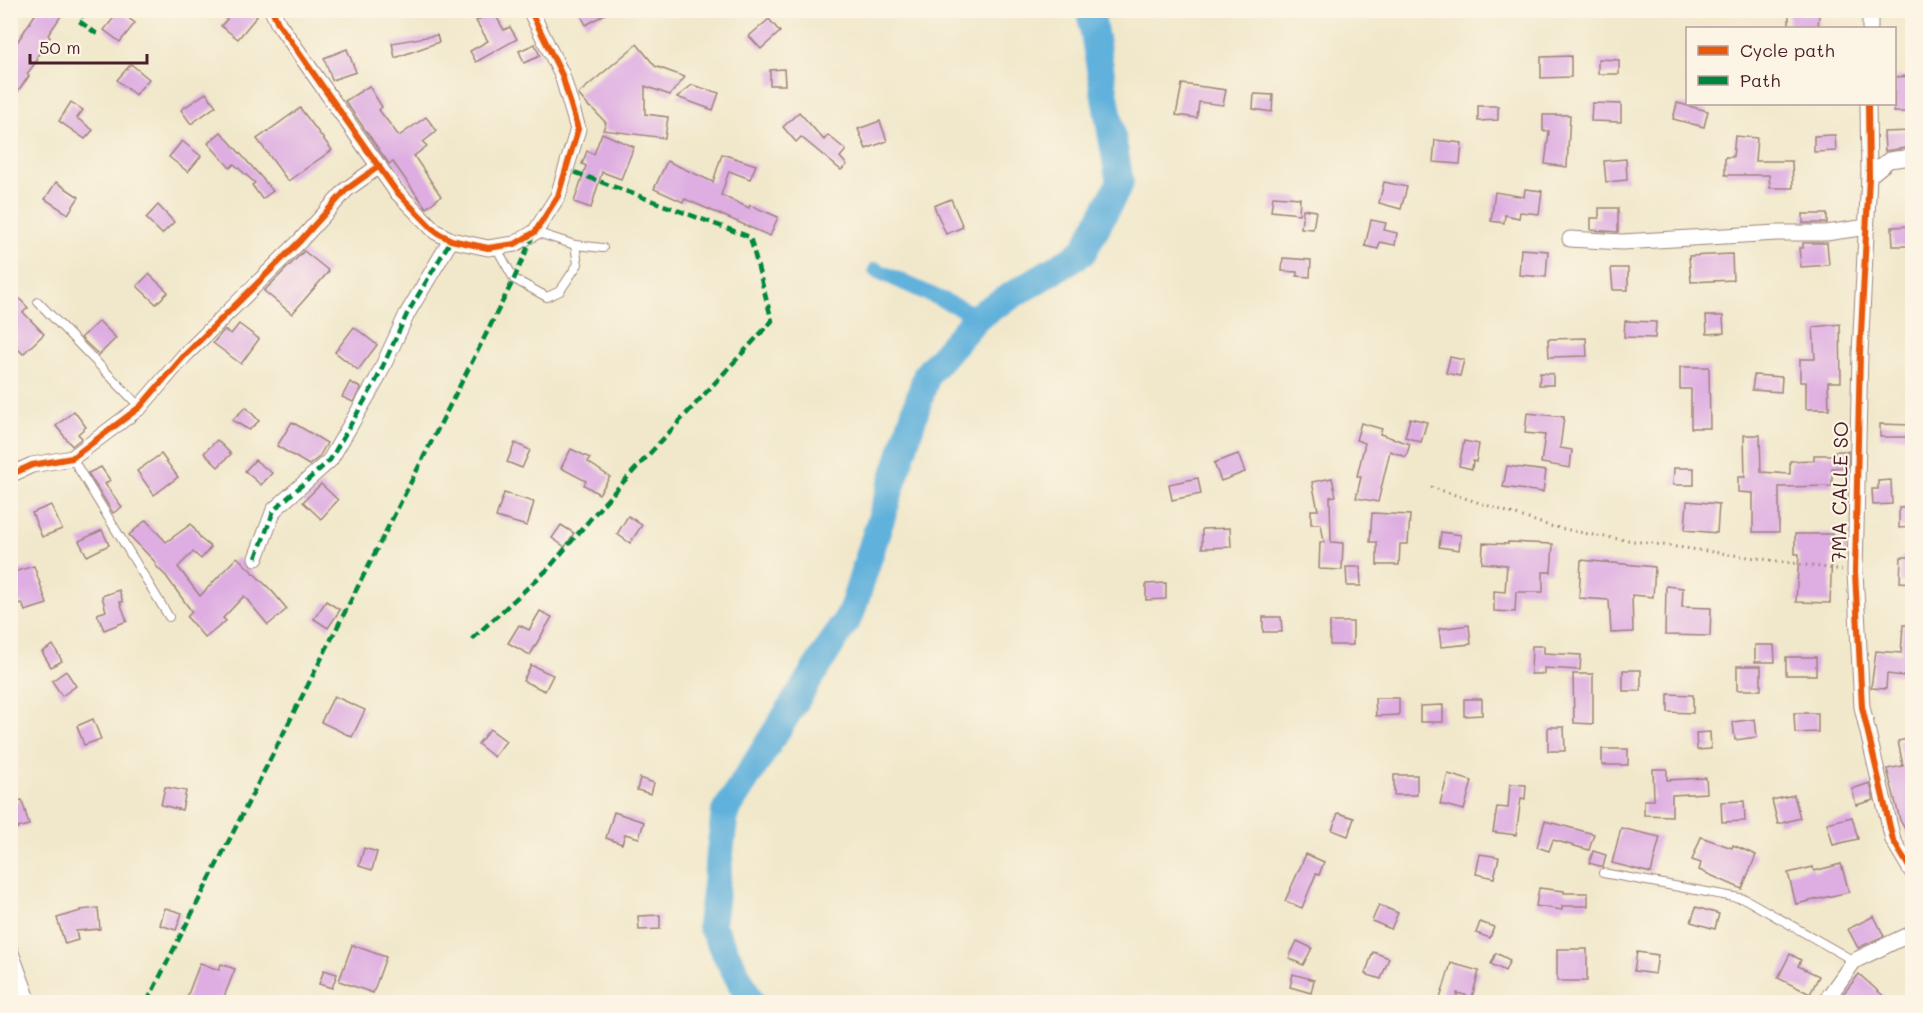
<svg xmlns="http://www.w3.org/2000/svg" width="1923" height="1013" font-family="Mali,sans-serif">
	<rect width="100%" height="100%" fill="#fcf5e5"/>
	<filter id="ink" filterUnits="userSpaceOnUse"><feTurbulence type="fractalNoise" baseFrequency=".0167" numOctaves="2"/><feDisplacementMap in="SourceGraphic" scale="12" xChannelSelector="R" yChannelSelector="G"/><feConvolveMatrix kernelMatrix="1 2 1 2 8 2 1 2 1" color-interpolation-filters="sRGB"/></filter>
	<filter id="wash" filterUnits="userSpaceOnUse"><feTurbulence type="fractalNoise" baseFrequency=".008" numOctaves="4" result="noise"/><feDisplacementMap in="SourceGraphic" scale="24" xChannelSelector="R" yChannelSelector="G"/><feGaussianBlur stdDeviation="1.35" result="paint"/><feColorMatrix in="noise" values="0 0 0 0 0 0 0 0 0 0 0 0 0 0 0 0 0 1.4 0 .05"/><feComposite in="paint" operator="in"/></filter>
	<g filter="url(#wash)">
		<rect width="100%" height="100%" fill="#f1e8cb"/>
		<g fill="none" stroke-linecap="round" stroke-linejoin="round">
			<!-- canal -->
			<polyline stroke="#61b1db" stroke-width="16" points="876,270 978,316"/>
			<!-- river -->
			<polyline stroke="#61b1db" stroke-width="28" points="751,1002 711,925 725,812 851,613 927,374 978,316 1083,252 1120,183 1090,10"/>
		</g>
		<g id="blocks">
			<!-- building -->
			<g fill="#deade2">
				<polygon points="38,10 65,10 48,35 50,37 36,58 38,59 27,74 29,76 10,102 10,53"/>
				<polygon points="215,10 250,10 257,16 238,39 221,26 227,19"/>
				<polygon points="578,10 612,10 586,25"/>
				<polygon points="1789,10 1801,10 1801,14 1819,14 1818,28 1789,28"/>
				<polygon points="119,11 135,23 120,42 104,30"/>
				<polygon points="493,11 504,30 510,27 517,39 476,62 470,51 488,41 476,21"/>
				<polygon points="769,19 780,32 761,49 749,36"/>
				<polygon points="437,35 439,42 395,58 392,43"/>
				<polygon points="535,44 540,56 524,63 519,51"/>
				<polygon points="637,44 655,66 685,77 670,95 645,86 645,114 668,117 665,138 603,130 606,123 591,107 590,108 578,94"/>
				<polygon points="347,49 356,72 332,80 324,58"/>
				<polygon points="1571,56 1571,77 1541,78 1541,57"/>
				<polygon points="1598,59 1619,60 1619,74 1598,74"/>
				<polygon points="131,64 149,79 135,95 117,80"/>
				<polygon points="784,69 785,85 770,85 770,70"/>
				<polygon points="1912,76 1912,112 1894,112 1894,77"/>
				<polygon points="1182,84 1226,90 1223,105 1199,102 1197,118 1176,115"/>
				<polygon points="692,85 719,93 713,110 677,97"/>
				<polygon points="369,86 382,107 379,110 399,136 426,117 437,131 423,142 427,146 414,156 441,196 426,208 393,162 389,164 345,101"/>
				<polygon points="206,93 216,106 191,124 181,110"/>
				<polygon points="1254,94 1273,95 1272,112 1253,109"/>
				<polygon points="71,102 83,110 77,118 93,130 85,139 59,121"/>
				<polygon points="1592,103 1621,104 1621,122 1591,121"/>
				<polygon points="1677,103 1708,111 1704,127 1673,119"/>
				<polygon points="1478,106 1498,106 1498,120 1478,121"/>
				<polygon points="300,108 332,150 288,181 257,139"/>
				<polygon points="799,112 824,140 828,135 846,150 840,157 847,165 841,170 801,137 796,142 783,127"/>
				<polygon points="1543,115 1570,115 1567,167 1545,164 1549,131 1543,131"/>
				<polygon points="880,121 887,141 866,149 858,129"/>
				<polygon points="1912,131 1912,147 1885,151 1884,132"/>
				<polygon points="221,132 262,178 273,191 262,199 252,185 255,183 234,164 230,168 208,143"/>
				<polygon points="602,133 634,147 621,179 602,172 591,208 574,202 586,166 582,164 587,151 594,154"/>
				<polygon points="1832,135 1835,135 1836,151 1814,152 1814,136"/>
				<polygon points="1735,136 1757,138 1755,161 1792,161 1793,188 1770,188 1769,175 1725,175 1725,157 1733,157"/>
				<polygon points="1435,140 1462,143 1460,164 1433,162"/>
				<polygon points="182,141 201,156 188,172 169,157"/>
				<polygon points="722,154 756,165 750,179 729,171 721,195 749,208 750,205 778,217 770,236 685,199 683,202 654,189 667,161 713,182"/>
				<polygon points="1626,159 1627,180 1606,182 1604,161"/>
				<polygon points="56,182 79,197 68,214 45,199"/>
				<polygon points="1384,182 1407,187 1401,209 1379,203"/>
				<polygon points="1525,189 1542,191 1539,214 1520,212 1519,218 1505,215 1504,223 1491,221 1495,192 1524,197"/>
				<polygon points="1273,196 1300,198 1299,214 1271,211"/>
				<polygon points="951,199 963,227 946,234 934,206"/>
				<polygon points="158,205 174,222 162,234 146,218"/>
				<polygon points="1599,208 1618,208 1618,232 1591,230 1591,218 1599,218"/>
				<polygon points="1303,209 1316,211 1313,229 1301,228"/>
				<rect x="1803" y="214" width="24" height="9"/>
				<polygon points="1371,220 1386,223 1384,230 1397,233 1395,245 1380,242 1378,249 1365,246"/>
				<polygon points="1912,226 1912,246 1893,246 1892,227"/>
				<polygon points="1803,243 1827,243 1829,265 1801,267 1799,248 1803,248"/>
				<polygon points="1521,249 1548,251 1546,277 1519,275"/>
				<polygon points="304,251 329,271 292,314 264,291"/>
				<polygon points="1732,254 1733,280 1691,282 1689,256"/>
				<polygon points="1283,258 1311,260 1310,277 1297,276 1297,272 1282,271"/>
				<polygon points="1611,268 1628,268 1628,290 1613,290"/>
				<polygon points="149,274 168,292 156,304 137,286"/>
				<polygon points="10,298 14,302 19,298 28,308 23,312 44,334 23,354 18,349 10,354"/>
				<polygon points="1706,316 1723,316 1724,333 1707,334"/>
				<polygon points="99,321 116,338 99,355 81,338"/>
				<polygon points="1625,321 1656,322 1655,338 1624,337"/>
				<polygon points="239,324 259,339 241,364 213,343 224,330 231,334"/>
				<polygon points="1840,324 1841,382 1828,382 1829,409 1806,409 1806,382 1800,382 1800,359 1815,359 1813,327"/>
				<polygon points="354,327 377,345 358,370 335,352"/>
				<polygon points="1586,338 1587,356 1549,357 1548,339"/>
				<polygon points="1450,357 1464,360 1460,376 1446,373"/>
				<polygon points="1680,367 1709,367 1710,428 1691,428 1691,389 1680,389"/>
				<polygon points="1540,373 1553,374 1553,385 1539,385"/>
				<polygon points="1754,375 1782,377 1781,392 1752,390"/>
				<polygon points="350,382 361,388 353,402 342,397"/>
				<polygon points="246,407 259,421 249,430 232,420"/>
				<polygon points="74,411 86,427 78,434 82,438 72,446 56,426"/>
				<polygon points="1527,413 1564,417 1560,448 1572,450 1570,468 1541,463 1545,435 1525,433"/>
				<polygon points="1410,418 1427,422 1421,442 1405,437"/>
				<polygon points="292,422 327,443 319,457 309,465 277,446"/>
				<polygon points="1361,423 1382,429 1380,434 1410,444 1406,457 1390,451 1378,502 1356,498 1361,477 1357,476 1365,443 1356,440"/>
				<polygon points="1880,424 1912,425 1912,437 1880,437"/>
				<polygon points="1744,435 1760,435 1761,472 1790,474 1790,461 1814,460 1814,455 1835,455 1835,451 1848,451 1848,467 1832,468 1832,486 1779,487 1779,532 1753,532 1753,493 1738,492 1738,477 1745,477"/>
				<polygon points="217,440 231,454 218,467 204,453"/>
				<polygon points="1464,441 1479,444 1476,462 1473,461 1472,469 1459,466"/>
				<polygon points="515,443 530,450 522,468 507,462"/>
				<polygon points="571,449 590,458 588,462 610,477 599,494 584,485 586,481 561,468"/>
				<polygon points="161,454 178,477 154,495 137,471"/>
				<polygon points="1238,454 1245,472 1221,481 1214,463"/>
				<polygon points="255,460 272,473 261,485 245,471"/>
				<polygon points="1507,466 1546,471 1543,492 1503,487"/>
				<polygon points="101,467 110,480 105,484 122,507 113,513 88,473"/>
				<polygon points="1674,468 1694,468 1694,485 1673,485"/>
				<polygon points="1198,478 1201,494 1172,500 1169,484"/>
				<polygon points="1332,478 1336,496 1330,497 1331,542 1343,543 1342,570 1319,569 1320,542 1324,542 1321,524 1311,524 1311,510 1318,510 1312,482"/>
				<polygon points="1891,480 1892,504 1873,505 1872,489 1878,489 1878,481"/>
				<polygon points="321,484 338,500 321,519 303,502"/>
				<polygon points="504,493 534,502 527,526 496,517"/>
				<polygon points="1687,501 1719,504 1717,533 1685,530"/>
				<polygon points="51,505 62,529 42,537 32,513"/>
				<polygon points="1912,507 1912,527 1899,528 1899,508"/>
				<polygon points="1372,513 1410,515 1408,544 1400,544 1399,565 1377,565 1377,542 1370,542"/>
				<polygon points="628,516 642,525 630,543 617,534"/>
				<polygon points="146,520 166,542 191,524 202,540 211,547 201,559 193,552 178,567 200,596 237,557 272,591 287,609 268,625 244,596 223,618 226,621 205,638 187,617 192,612 166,576 155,565 156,563 129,535"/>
				<polygon points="561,525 574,533 565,547 552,538"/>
				<polygon points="1230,528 1231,547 1202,548 1202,529"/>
				<polygon points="102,530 109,545 87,556 79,541"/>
				<polygon points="1441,532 1461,535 1459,550 1439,547"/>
				<polygon points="1795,534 1832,534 1832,539 1845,538 1846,552 1832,552 1830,603 1796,602 1799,554 1795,554"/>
				<polygon points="1508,542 1553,544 1551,572 1543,572 1543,592 1516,592 1515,612 1494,611 1494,591 1505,592 1507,565 1482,563 1483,543 1508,544"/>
				<polygon points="1901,557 1912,557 1912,583 1900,582"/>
				<polygon points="1581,560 1655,567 1653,597 1632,595 1633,632 1611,633 1609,600 1579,598"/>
				<polygon points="34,566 47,604 25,611 22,603 10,606 10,573"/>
				<polygon points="1346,567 1360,567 1361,586 1347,586"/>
				<polygon points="1166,583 1166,599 1146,600 1146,584"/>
				<polygon points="1666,586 1683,588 1682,607 1711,608 1710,636 1665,635"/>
				<polygon points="119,590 123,602 120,602 127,621 104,630 97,614 106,611 102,596"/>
				<polygon points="326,601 340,610 328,628 314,619"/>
				<polygon points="540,611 552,617 530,655 508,643 519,625 529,630"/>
				<polygon points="1263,617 1281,617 1282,632 1263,632"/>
				<rect x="1330" y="622" width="23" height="23"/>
				<polygon points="1469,625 1471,644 1441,647 1439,629"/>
				<polygon points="1903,625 1912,625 1912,677 1887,674 1886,689 1871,688 1876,651 1901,653"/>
				<polygon points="53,645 62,661 51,667 42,652"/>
				<polygon points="1755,645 1774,645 1775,662 1755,662"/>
				<polygon points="1532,646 1544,646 1544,653 1581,655 1580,670 1544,668 1544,674 1531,674"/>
				<rect x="1786" y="657" width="30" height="18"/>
				<polygon points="531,665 553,675 545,691 523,681"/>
				<rect x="1737" y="666" width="24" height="24"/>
				<rect x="1623" y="670" width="18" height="21"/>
				<polygon points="66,671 76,686 62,696 52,681"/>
				<polygon points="1573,674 1593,674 1593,724 1574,723"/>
				<polygon points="1668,694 1693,695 1693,713 1668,712"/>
				<polygon points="334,696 365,710 352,737 321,722"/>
				<polygon points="1375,698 1399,698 1399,715 1376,716"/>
				<polygon points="1464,699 1482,699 1482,715 1464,716"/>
				<polygon points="1443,705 1443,722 1420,722 1420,706"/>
				<polygon points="1794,713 1818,713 1818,732 1795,733"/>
				<polygon points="93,719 101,739 84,745 77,726"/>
				<polygon points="1755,719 1757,737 1735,740 1733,722"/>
				<polygon points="1548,727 1564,727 1565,751 1548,751"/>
				<polygon points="490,729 506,741 494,757 478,744"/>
				<polygon points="1710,732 1711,749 1697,750 1696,733"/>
				<polygon points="1912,738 1912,842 1900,820 1887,769 1903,766 1898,741"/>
				<rect x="1602" y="749" width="26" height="16"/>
				<polygon points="1653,769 1667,769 1667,780 1706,778 1707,793 1672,795 1672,816 1644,815 1644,800 1654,800"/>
				<polygon points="1448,774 1472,781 1464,810 1440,804"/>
				<rect x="1394" y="775" width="23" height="20"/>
				<polygon points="640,778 654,783 651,794 637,790"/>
				<polygon points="1870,783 1874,800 1856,805 1852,789"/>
				<polygon points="1510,784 1526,785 1525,799 1521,798 1516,835 1493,832 1497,807 1508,808"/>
				<polygon points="165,787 186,791 182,810 161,805"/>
				<polygon points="1794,795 1800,818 1778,824 1772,800"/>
				<polygon points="22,800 29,825 10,830 10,803"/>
				<polygon points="1744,801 1745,821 1722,822 1721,802"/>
				<polygon points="614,812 644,822 639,838 625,834 622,844 606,838"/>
				<polygon points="1338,813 1354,818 1348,836 1332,830"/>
				<polygon points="1852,817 1858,839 1833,845 1827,823"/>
				<polygon points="1545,821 1594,834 1589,850 1553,840 1549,851 1537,847"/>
				<polygon points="1621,828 1660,837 1651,873 1612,863"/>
				<polygon points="1701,837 1732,848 1733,845 1756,855 1742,889 1699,870 1701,863 1692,860"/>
				<polygon points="364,848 377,852 372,870 359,866"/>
				<polygon points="1593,851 1606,855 1603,867 1589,863"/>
				<polygon points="1306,854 1324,862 1319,875 1316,874 1302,908 1285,901"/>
				<polygon points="1480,854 1499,857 1494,878 1476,874"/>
				<polygon points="1841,864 1849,892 1796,904 1788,873 1813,867 1814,871"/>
				<polygon points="1539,888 1564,891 1564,893 1588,893 1588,906 1562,906 1562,910 1536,906"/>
				<polygon points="1379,905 1398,913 1391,929 1372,921"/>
				<polygon points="1696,907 1719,914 1715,929 1691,922"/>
				<polygon points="98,908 100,929 76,931 78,940 65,944 57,918 81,911 80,910"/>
				<polygon points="165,908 182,913 176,930 160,925"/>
				<polygon points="660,915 660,929 639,930 638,916"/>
				<polygon points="1874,916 1884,936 1858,948 1848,929"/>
				<polygon points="1480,922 1494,927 1490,938 1476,933"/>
				<polygon points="1297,941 1312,948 1303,965 1289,958"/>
				<polygon points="352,945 386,957 373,993 339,981"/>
				<rect x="1557" y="949" width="30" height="32"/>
				<polygon points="1373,952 1389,958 1381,979 1365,974"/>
				<polygon points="1637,952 1658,955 1655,974 1634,971"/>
				<polygon points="1496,953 1510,960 1505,971 1491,964"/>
				<polygon points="1790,954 1801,960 1798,966 1819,976 1810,994 1778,978"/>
				<polygon points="200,963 219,970 221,964 235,969 222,1002 185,1002"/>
				<polygon points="1451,963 1479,971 1472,997 1457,993 1457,1002 1439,1002"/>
				<polygon points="324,970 337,974 332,988 319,984"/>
				<polygon points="1293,974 1314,980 1311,993 1290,987"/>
				<polygon points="1859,974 1890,1002 1845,1002 1840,998"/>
			</g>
		</g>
	</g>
	<g filter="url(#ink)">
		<use href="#blocks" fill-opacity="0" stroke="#9e847b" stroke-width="1.5"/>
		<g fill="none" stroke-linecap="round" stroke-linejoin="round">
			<defs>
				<g id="lane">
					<polyline points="535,232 575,245 603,248"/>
					<polyline points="496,247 514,279 547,297 560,291 578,264 575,245"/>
					<polyline points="38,302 140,407"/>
					<polyline points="72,458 169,617"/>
					<polyline points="1603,873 1745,899 1854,961"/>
				</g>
				<g id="street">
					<polyline points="272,10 278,23 396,191 436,232 451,240 488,248 515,244 535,232 558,196 578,129 562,75 530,10"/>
					<polyline points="1870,28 1870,10"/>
					<polyline points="1868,104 1869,176 1860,353 1855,572 1862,707 1893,840 1912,872"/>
					<polyline points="1869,176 1889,160 1912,157"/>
					<polyline points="1570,239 1622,242 1777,233 1826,233 1867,227"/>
					<polyline points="10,475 32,465 72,458 140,407 184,356 300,241 347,189 379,166"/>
					<polyline points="256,558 274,510 330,460 376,381 407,314 451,240"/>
					<polyline points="10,950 29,1002"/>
					<polyline points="1825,1002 1854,961 1912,933"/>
				</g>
			</defs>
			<!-- lane casing -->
			<use href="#lane" stroke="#9e847b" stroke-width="10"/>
			<!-- street casing -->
			<use href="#street" stroke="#9e847b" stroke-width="17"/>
			<!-- path -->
			<polyline stroke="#9e847b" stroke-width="3" stroke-dasharray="1.5 4.5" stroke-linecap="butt" points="1431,487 1550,526 1598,536 1842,570"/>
			<!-- lane -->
			<use href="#lane" stroke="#fff" stroke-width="8"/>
			<!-- street -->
			<use href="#street" stroke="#fff" stroke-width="15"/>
			<!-- quiet -->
			<g stroke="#00873e" stroke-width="4.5" stroke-dasharray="9 4.5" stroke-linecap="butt">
				<polyline points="86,10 79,21 97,34"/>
				<polyline points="256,558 274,510 330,460 376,381 407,314 451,240"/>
				<polyline points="472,639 548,569 604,503 772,321 750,237 566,169"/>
				<polyline points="147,1002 514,279 534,233"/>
			</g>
			<defs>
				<g id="cycleway">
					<polyline points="272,10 278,23 396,191 436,232 451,240 488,248 515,244 535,232 558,196 578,129 562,75 530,10"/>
					<polyline points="1868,104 1869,176 1860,353 1855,572 1862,707 1893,840 1912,872"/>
					<polyline points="10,475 32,465 72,458 140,407 184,356 300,241 347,189 379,166"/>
				</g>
			</defs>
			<!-- cycleway casing -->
			<use href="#cycleway" stroke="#fcf5e5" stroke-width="10"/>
			<!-- cycleway -->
			<use href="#cycleway" stroke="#e8590c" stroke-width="6"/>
		</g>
	</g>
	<g text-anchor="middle" stroke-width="4.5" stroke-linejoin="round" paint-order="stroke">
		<!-- street labels -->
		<g font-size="20" fill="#4a1f2b" stroke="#fcf5e5">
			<text transform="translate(1840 492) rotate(-89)" y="7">7MA CALLE SO</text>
		</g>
	</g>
	<!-- margin -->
	<rect width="1923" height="1013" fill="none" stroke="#fcf5e5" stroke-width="36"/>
	<!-- legend -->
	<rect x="1686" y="27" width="210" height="78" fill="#fcf5e5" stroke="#b59f9b" stroke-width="1.5"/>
	<rect x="1698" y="46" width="30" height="9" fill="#e8590c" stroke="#b59f9b" stroke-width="1.5"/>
	<text x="1740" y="57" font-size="18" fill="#4a1f2b">Cycle path</text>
	<rect x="1698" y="76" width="30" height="9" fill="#00873e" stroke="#b59f9b" stroke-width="1.5"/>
	<text x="1740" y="87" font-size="18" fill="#4a1f2b">Path</text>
	<!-- scale -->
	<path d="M30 54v9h117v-9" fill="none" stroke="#4a1f2b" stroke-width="3"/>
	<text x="39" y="54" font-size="18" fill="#4a1f2b" stroke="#fcf5e5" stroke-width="4.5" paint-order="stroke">50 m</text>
</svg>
